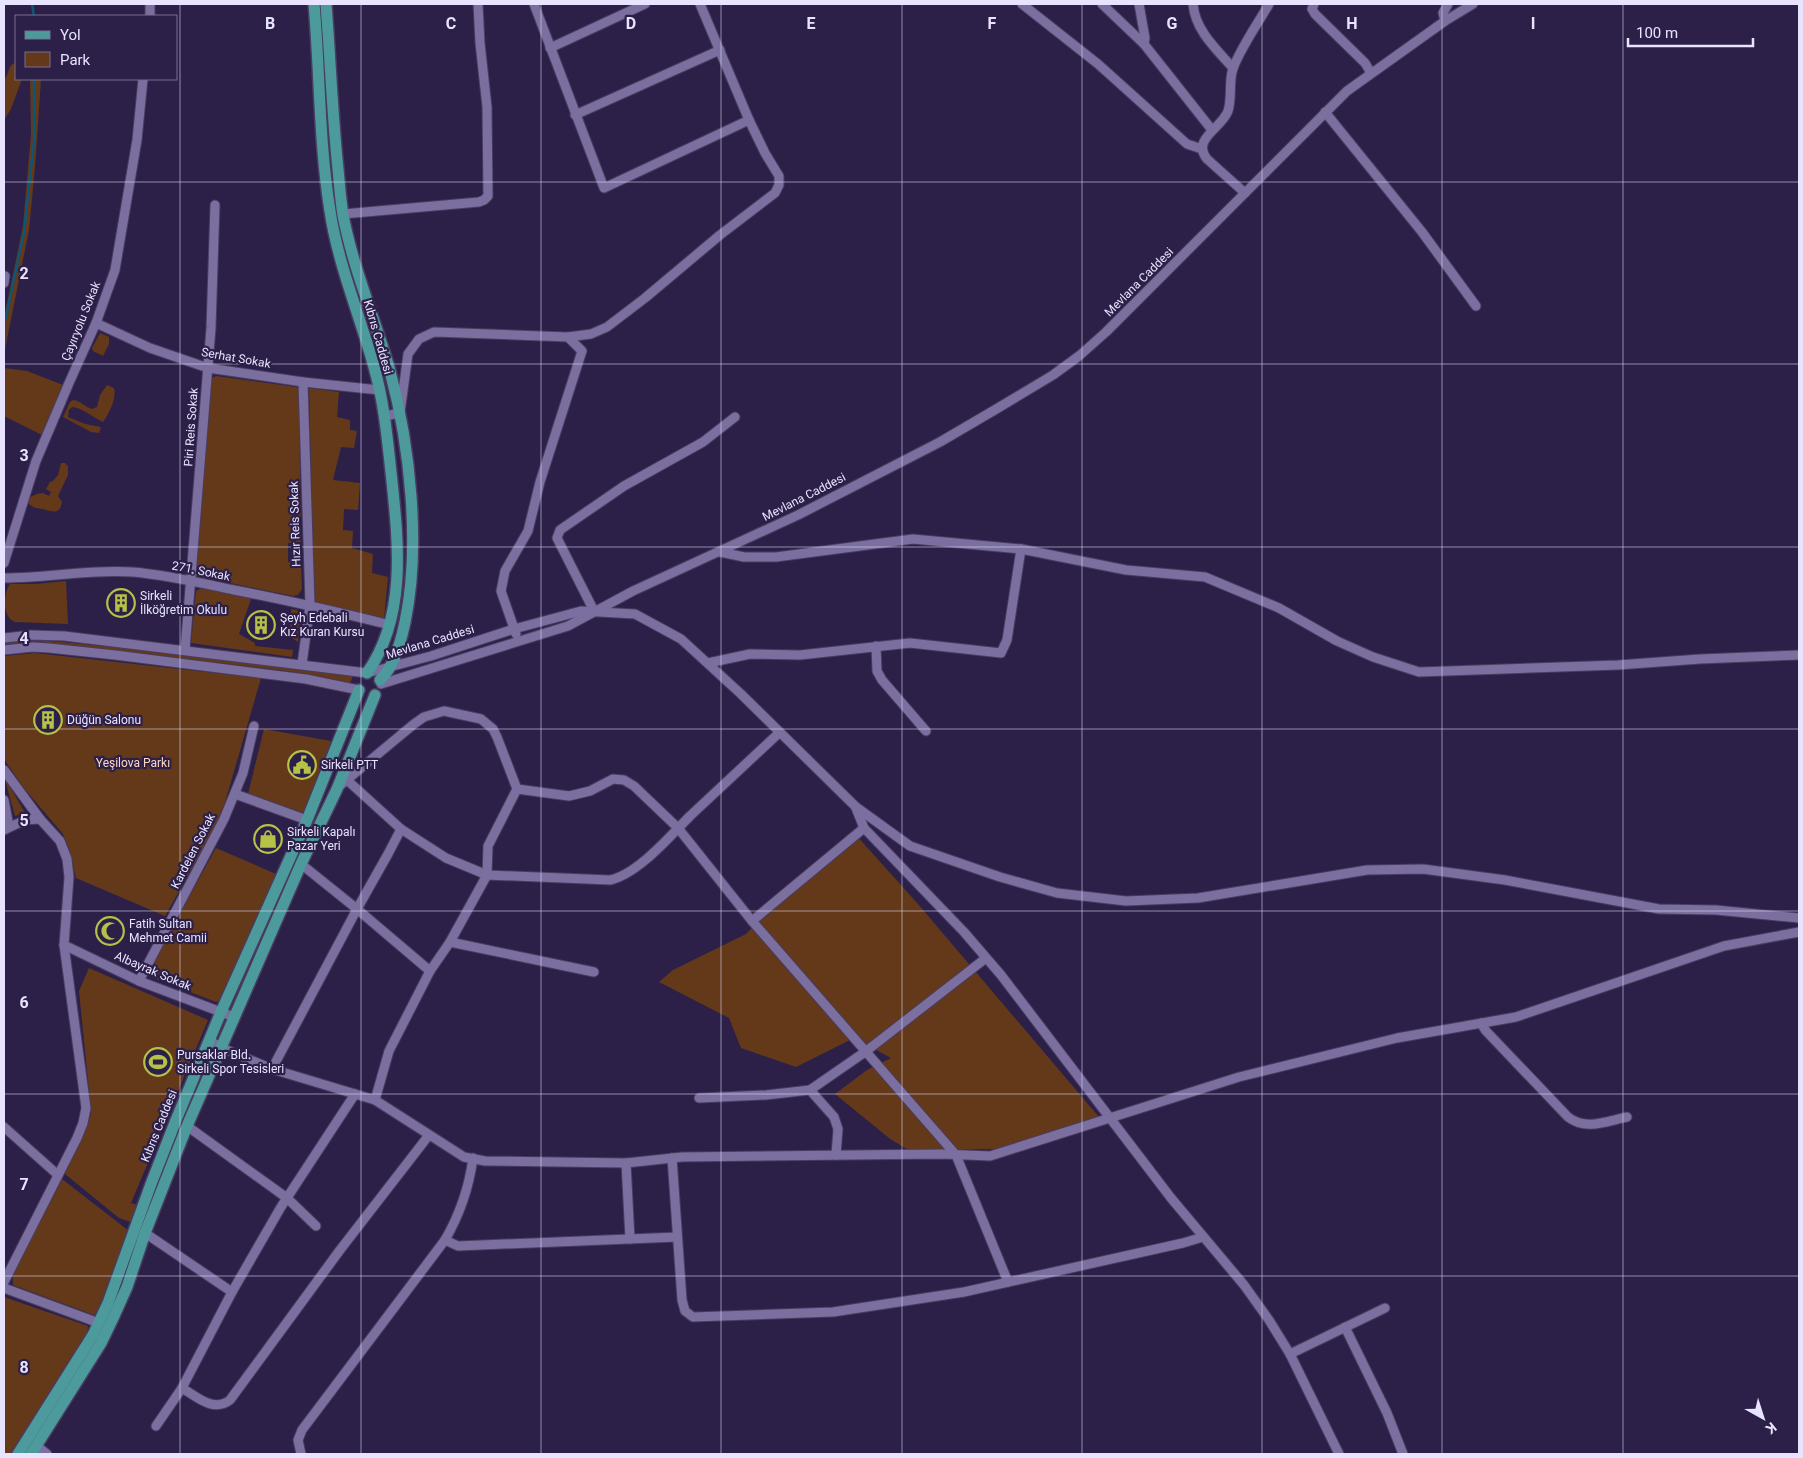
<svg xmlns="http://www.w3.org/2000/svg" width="1803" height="1458" font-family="Roboto,sans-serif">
	<rect width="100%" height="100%" fill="#2c2049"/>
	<!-- green -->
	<g fill="#64391a">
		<polygon points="15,63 16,63 16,79 22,79 11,109 4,120 4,82 11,65"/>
		<polygon points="30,79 41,79 35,167 29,230 4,354 4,318 23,226 31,134"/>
		<polygon points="100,333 109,337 109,344 103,356 93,351 92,348"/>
		<polygon points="4,368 27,371 63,385 42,435 4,416"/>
		<polygon points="216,376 297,387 299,390 301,542 288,543 288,562 301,562 302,589 298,595 293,596 196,576 210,383 212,378"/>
		<path d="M107 385 114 388C117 398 109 414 103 422 94 418 81 407 72 407L69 410 68 417 85 424 101 427 99 433 91 432 63 417 70 402 73 400C81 401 85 407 92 409L97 407 100 395Z"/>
		<polygon points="309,388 339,392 337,417 350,420 350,430 357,431 354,448 341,447 333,480 360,483 358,510 344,509 343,530 353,531 352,548 373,554 372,573 388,577 384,619 314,603"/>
		<path d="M61 463H65L68 466V475L58 496 62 502C60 515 52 512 43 509 36 508 33 508 27 502L28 498 37 494 43 493 49 496 51 492 46 489 50 482 53 481 58 475Z"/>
		<path d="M66 581 68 624 15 622C2 617 3 594 10 584H35Z"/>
		<polygon points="202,588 251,599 239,634 255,643 255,646 293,650 292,657 191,643 196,591"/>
		<polygon points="291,609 297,610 301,615 298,642 292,638 290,635"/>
		<polygon points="39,640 106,646 353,676 350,683 319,676 280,670 76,646 42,643 4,645 4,643"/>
		<polygon points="35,653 261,678 224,806 212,833 165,916 76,878 68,846 63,834 23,787 4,759 4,656"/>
		<polygon points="264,729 331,741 304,813 248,794"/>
		<polygon points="4,776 25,813 15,816"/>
		<polygon points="856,835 918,904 1099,1117 995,1149 908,1150 889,1138 835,1094 867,1070 891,1058 854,1038 796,1067 741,1048 729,1018 659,982 673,970 746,934 793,885"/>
		<polygon points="216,848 276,874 220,1001 216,1002 146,975"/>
		<polygon points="89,968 208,1020 131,1203 138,1205 131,1222 119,1218 65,1174 90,1117 91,1110 79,991"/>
		<polygon points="62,1179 129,1231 100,1310 94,1315 13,1285 13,1275"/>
		<polygon points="4,1297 88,1326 87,1334 12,1454 4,1454"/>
	</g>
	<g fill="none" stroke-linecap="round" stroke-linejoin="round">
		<!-- stream -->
		<g stroke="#0c5677" stroke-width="2.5">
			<polyline points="32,4 34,16"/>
			<polyline points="4,326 24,232 34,141 34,79"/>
		</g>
		<defs>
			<g id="minor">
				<polyline points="534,4 604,188 749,120"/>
				<polyline points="1022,4 1098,64 1187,144 1202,149"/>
				<polyline points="1102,4 1144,44 1212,130"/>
				<polyline points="1139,4 1145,38 1144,44"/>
				<path d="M1193 4C1195 30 1216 49 1233 68"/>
				<polyline points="1314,4 1312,9 1315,14 1365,63 1371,73"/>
				<polyline points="150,16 150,4"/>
				<polyline points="1445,21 1443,13 1448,4"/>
				<polyline points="550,48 645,4"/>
				<polyline points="1325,112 1422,232 1476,306"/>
				<polyline points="575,115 720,50"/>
				<path d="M1245 193 1207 159C1191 139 1222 128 1228 111 1232 99 1229 85 1232 72 1237 53 1259 22 1269 4"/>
				<polyline points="343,214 479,202 484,200 488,196 487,107 480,43 478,4"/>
				<polyline points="4,283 5,276"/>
				<polyline points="96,323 150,348 208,368 303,382 379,390"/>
				<polyline points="385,416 400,413 408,354 419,339 434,332 568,337 591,334 607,327 645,298 720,235 775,193 779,185 779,176 765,153 749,120 700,4"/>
				<polyline points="720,552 744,557 776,557 913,539 1021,549 1126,570 1205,577 1279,608 1337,641 1373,657 1419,672 1618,665 1700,659 1799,655"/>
				<polyline points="4,563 36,461 69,383 96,323 115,270 137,140 143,79"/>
				<path d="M4 578C47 578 90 569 133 572 167 575 201 583 234 590 286 600 338 612 390 625"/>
				<polyline points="594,611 557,538 560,530 624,486 703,442 735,417"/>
				<polyline points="516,634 501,591 505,571 528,531 540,482 582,351 568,337"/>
				<polyline points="4,638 31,635 64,636 367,673 431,656 514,629 581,611 635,614 681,639 741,694 856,807 910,846 1000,877 1057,893 1126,901 1198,898 1367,870 1423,869 1505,880 1659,909 1716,910 1799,918"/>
				<polyline points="876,646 877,671 882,680 926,731"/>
				<polyline points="4,650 33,647 49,648 115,655 306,679 359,690"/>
				<polyline points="185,650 211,328 215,205"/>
				<polyline points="708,663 750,654 800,655 910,643 1001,653 1007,640 1021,549"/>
				<polyline points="302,664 310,605 303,382"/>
				<polyline points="381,684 568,626 633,591 798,515 940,442 998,408 1053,375 1079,356 1106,332 1347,91 1445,21 1473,4"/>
				<polyline points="4,770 40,819 60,841 67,859 69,877 64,945 86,1108 83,1123 77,1138 4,1282"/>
				<path d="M347 780 401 829 446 858 487 875 610 880C638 874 670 836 690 816 720 788 750 760 780 732"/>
				<polyline points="337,788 414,724 424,717 444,711 481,719 493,729 497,737 517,789 488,846 487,875 450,942 430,971 389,1051 375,1100"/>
				<polyline points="517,789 569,796 590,791 613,779 624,780 634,786 678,828 752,921 956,1155 1008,1282"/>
				<polyline points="235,794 307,820"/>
				<polyline points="4,800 9,826"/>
				<polyline points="856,808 864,828 964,932 1001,975 1171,1198 1244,1285 1269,1320 1290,1354 1339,1454"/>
				<polyline points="4,830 25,820 40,819"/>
				<polyline points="301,864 357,909 430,971"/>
				<polyline points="752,921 864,828"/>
				<polyline points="450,942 594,972"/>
				<polyline points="64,945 139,981 234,1017"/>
				<polyline points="139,981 224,819 243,773 254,726"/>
				<path d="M1481 1023 1486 1031 1568 1117C1586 1131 1607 1121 1627 1117"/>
				<polyline points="210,1041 222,1048 272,1069 375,1100 464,1157 485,1161 626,1163 682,1157 942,1154 990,1156 1239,1077 1397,1038 1516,1017 1724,946 1799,932"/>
				<polyline points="272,1069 357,909 388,854 401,829"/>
				<polyline points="810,1090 834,1117 838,1129 836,1155"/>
				<polyline points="699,1098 766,1095 810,1090 865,1052 986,958"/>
				<polyline points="187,1126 287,1198 316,1226"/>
				<polyline points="4,1127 58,1175"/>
				<polyline points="672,1158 682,1300 685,1311 693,1317 833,1312 964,1292 1183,1243 1203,1237"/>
				<polyline points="626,1163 630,1239"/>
				<polyline points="145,1233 232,1292"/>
				<polyline points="445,1240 458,1246 677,1237"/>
				<polyline points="4,1288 99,1323"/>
				<polyline points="1345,1327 1387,1413 1403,1454"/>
				<polyline points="1290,1354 1385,1308"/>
				<path d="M182 1388C196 1396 213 1413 230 1400L340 1250 429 1135"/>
				<polyline points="156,1426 182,1388 232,1292 281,1207 355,1094"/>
				<polyline points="37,1446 47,1454"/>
				<path d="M301 1454 298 1440 302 1430 445 1240C460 1214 469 1188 473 1158"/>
			</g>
			<g id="major">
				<path d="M314 4C320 73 319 143 330 211 338 264 360 316 374 367 384 402 387 436 391 472 398 539 408 615 367 673"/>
				<path d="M326 4C330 55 332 107 337 159 339 177 340 197 343 215 353 268 375 319 390 371 410 446 421 546 405 622 402 637 398 652 391 665 388 671 384 676 380 680"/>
				<polyline points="18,1454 93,1335 108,1303 151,1184 176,1120 221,1012 307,820 359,690"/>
				<polyline points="31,1454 101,1343 114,1316 127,1287 145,1233 187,1126 301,864 337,789 375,695"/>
			</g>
		</defs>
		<!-- minor casing -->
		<use href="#minor" stroke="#483c60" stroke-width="11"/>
		<!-- major casing -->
		<use href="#major" stroke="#483c60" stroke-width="14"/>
		<!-- minor -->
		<use href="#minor" stroke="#7a6f9f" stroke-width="9"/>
		<!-- major -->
		<use href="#major" stroke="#4c9a9b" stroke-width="11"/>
	</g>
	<!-- grid -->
	<path fill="none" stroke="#e8e3ff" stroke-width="1" stroke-opacity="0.55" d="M180 4V1454M361 4V1454M541 4V1454M721 4V1454M902 4V1454M1082 4V1454M1262 4V1454M1442 4V1454M1623 4V1454M4 182H1799M4 364H1799M4 547H1799M4 729H1799M4 911H1799M4 1094H1799M4 1276H1799"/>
	<!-- icons -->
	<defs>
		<symbol id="building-ring" viewBox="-11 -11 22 22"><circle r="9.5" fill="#2c2049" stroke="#b6c148" stroke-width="1.5"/><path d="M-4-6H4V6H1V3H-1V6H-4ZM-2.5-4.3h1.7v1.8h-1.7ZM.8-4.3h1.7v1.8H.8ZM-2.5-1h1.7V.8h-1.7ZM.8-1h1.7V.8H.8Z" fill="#b6c148"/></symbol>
		<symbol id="civic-ring" viewBox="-11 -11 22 22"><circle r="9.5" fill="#2c2049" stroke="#b6c148" stroke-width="1.5"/><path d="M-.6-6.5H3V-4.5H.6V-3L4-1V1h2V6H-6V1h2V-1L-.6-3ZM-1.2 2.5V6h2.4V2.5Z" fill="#b6c148"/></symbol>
		<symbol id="shop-ring" viewBox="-11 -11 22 22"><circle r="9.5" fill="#2c2049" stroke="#b6c148" stroke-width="1.5"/><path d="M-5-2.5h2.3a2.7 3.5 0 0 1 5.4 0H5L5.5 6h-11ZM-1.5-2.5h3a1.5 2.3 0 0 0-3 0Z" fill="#b6c148"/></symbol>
		<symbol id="mosque-ring" viewBox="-11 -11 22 22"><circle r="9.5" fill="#2c2049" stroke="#b6c148" stroke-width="1.5"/><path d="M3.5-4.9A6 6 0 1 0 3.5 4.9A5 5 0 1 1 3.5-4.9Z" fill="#b6c148"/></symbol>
		<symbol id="stadium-ring" viewBox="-11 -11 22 22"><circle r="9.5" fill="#2c2049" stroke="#b6c148" stroke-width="1.5"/><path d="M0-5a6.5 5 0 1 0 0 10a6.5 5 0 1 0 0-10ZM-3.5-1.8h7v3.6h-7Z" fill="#b6c148"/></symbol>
	</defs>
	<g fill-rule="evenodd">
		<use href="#building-ring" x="105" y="587" width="32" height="32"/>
		<use href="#building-ring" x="245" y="609" width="32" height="32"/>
		<use href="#building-ring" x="32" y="704" width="32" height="32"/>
		<use href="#civic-ring" x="286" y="749" width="32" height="32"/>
		<use href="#shop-ring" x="252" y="823" width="32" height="32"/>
		<use href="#mosque-ring" x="94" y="915" width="32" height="32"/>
		<use href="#stadium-ring" x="142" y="1046" width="32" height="32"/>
	</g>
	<g text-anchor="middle" stroke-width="4.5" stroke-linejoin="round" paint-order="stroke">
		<!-- street labels -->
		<g font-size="12" fill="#e8e3ff" stroke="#2c2049">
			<text transform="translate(1139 282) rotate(-45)" y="4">Mevlana Caddesi</text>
			<text transform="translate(81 321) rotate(-68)" y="4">Çayıryolu Sokak</text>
			<text transform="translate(378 337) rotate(74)" y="4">Kıbrıs Caddesi</text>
			<text transform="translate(236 358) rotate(10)" y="4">Serhat Sokak</text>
			<text transform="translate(191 427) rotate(-86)" y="4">Piri Reis Sokak</text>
			<text transform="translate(804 497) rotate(-27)" y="4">Mevlana Caddesi</text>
			<text transform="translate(295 524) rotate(-92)" y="4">Hızır Reis Sokak</text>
			<text transform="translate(201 571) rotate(11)" y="4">271. Sokak</text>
			<text transform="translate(430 642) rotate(-17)" y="4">Mevlana Caddesi</text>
			<text transform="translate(193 851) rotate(-63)" y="4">Kardelen Sokak</text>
			<text transform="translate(153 971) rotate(23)" y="4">Albayrak Sokak</text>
			<text transform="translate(159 1126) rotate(-68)" y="4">Kıbrıs Caddesi</text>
		</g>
		<!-- poi labels -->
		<g font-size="12" fill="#e8e3ff" stroke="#2c2049" text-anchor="start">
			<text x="140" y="600">Sirkeli<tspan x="140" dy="14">İlköğretim Okulu</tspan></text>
			<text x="280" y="622">Şeyh Edebali<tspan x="280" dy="14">Kız Kuran Kursu</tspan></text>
			<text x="67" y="724">Düğün Salonu</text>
			<text x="321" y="769">Sirkeli PTT</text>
			<text x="287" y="836">Sirkeli Kapalı<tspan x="287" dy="14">Pazar Yeri</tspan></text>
			<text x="129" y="928">Fatih Sultan<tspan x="129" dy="14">Mehmet Camii</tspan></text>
			<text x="177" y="1059">Pursaklar Bld.<tspan x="177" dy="14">Sirkeli Spor Tesisleri</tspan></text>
		</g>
		<!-- park labels -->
		<g font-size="12" fill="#fed7bf" stroke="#2c2049">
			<text x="133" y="767">Yeşilova Parkı</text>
		</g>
	</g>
	<g font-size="16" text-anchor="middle" font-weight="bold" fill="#e8e3ff" stroke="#2c2049" stroke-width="4.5" stroke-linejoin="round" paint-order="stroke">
		<text x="270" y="29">B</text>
		<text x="451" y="29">C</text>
		<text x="631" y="29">D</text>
		<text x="811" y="29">E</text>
		<text x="992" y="29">F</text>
		<text x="1172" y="29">G</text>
		<text x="1352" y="29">H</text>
		<text x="1533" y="29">I</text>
		<text x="24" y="279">2</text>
		<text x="24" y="461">3</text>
		<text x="24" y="644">4</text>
		<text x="24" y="826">5</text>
		<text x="24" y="1008">6</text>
		<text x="24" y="1190">7</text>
		<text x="24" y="1373">8</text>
	</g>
	<!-- border -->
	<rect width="1803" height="1458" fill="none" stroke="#e8e3ff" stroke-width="10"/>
	<!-- legend -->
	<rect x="15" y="15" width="162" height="65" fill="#2c2049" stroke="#776e92"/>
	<rect x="25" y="31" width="25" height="8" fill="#4c9a9b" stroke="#776e92"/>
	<text x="60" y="40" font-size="15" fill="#e8e3ff">Yol</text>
	<rect x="25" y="52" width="25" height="15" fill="#64391a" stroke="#776e92"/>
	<text x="60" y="65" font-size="15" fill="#e8e3ff">Park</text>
	<!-- north arrow -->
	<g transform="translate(1763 1418) rotate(141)" stroke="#2c2049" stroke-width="4" paint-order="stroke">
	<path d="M0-4L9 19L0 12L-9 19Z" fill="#e8e3ff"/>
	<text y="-8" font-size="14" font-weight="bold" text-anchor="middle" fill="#e8e3ff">K</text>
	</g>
	<!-- scale -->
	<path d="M1628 38v8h125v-8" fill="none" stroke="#e8e3ff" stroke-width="2.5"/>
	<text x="1636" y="38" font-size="15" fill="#e8e3ff" stroke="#2c2049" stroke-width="4" paint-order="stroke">100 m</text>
</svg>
